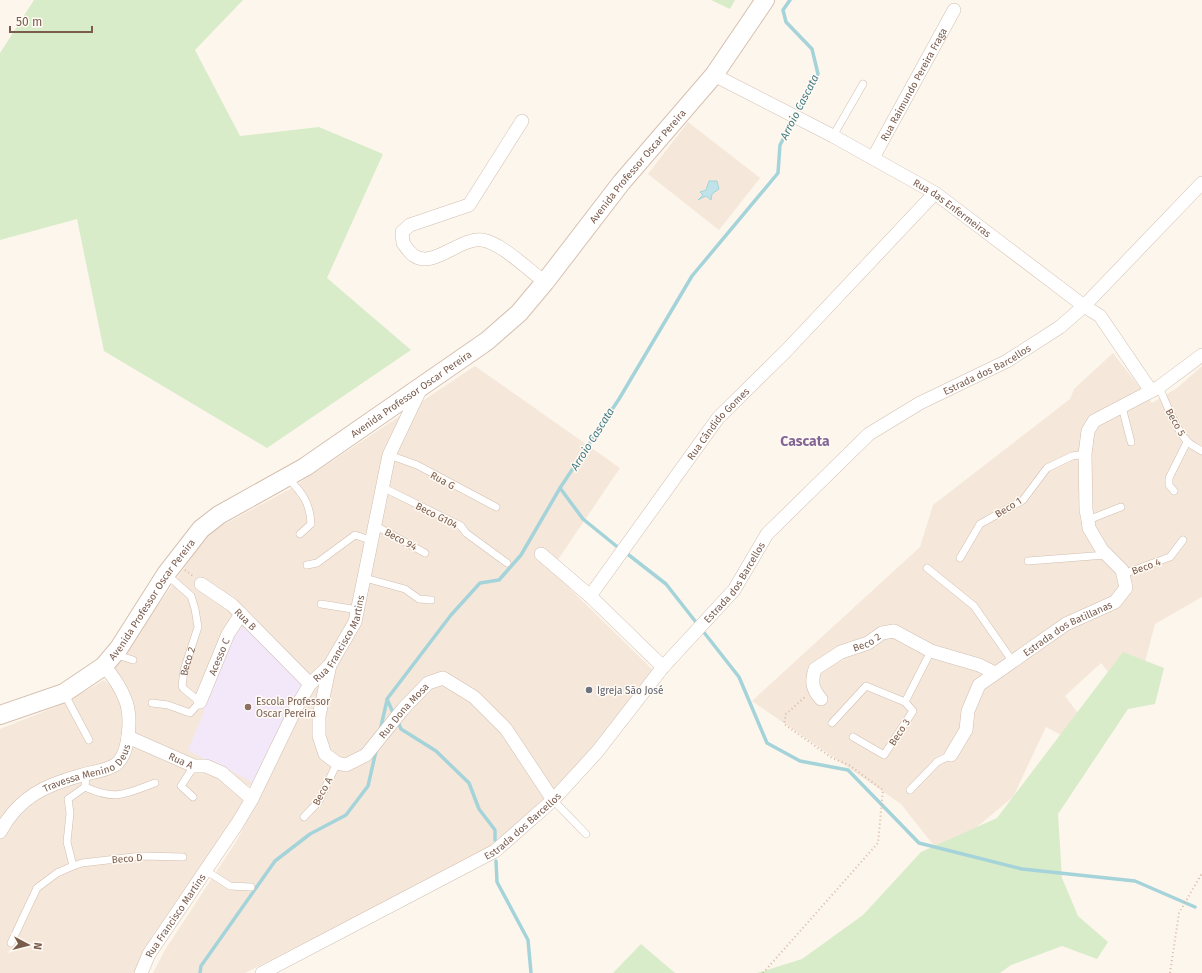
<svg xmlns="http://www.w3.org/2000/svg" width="1202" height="973" font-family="'Fira Sans',sans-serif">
	<rect width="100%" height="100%" fill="#fdf6ec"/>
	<!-- residential -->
	<g fill="#f5e8da">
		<polygon points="688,122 760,178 719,230 648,174"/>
		<polygon points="1113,353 1152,403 1177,388 1202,366 1202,597 1155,624 1134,704 1101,663 1065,696 1080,716 1063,736 1046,727 1013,797 942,856 901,804 752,701 920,547 933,505 1070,399 1074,389"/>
		<polygon points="475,366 620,468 551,570 656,673 556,791 491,848 245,973 153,973 165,950 237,840 260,794 240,780 193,763 133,733 131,697 125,682 115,668 208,533 290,489"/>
		<polygon points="104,680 121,696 126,738 208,770 246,800 238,818 152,936 136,973 0,973 0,729 65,703"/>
	</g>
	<!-- education -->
	<polygon fill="#f3e8fa" points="236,624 264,639 307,684 256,785 214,761 204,759 188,750 204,712 203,702"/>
	<!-- green -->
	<g fill="#d8ecc9">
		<polygon points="34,0 243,0 195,50 240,136 319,127 383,154 327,278 411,350 267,448 104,351 77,219 0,240 0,53"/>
		<polygon points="711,0 735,0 730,9"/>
		<polygon points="1123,652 1164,668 1155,704 1128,709 1058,814 1062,878 1078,916 1108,942 1097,959 1062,946 1011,965 1000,973 757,973 802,959 863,915 921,852 997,818"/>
		<polygon points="641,944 675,973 613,973"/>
	</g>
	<!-- water -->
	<polygon fill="#bfe3e8" stroke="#a5d3da" points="709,181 717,181 719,189 712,194 711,200 706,196 698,200 703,195 700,192 706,190"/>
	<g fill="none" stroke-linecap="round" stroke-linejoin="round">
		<!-- stream -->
		<g stroke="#a5d3da" stroke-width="3.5">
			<polyline points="560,488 583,519 620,549"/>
			<polyline points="625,552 666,584 739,677 767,743 800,761 848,770 919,843 1022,869 1135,881 1195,907"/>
			<polyline points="394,715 387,699 451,615 480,583 499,580 521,555 560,488 619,399 692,276 778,173 780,145 818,74 812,49 786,22 783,10 790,0"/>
			<polyline points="397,720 401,729 436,751 469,783 479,809 495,830 495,840"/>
			<polyline points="380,731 387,700"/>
			<polyline points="496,861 497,882 528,940 531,973"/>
			<polyline points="200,973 201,966 275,861 310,834 346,815 368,786 376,751"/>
		</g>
		<defs>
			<g id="service">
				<polyline points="833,136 863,84"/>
				<path d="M1159 387C1167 405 1174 425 1186 440 1190 445 1197 448 1202 451"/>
				<polyline points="1122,407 1131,442"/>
				<polyline points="389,455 417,465 496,507"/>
				<path d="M288 478C302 493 310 502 311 524L300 534"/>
				<polyline points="382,487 461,526 466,533 507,563"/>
				<polyline points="1174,491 1169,485 1169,478 1187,442"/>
				<polyline points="1088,520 1121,507"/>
				<polyline points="376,526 425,553"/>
				<polyline points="960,558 980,524 1023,500 1047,468 1072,456 1085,454"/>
				<polyline points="1028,561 1106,555"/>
				<polyline points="307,565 317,563 355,535 373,541"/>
				<polyline points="927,568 974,606 1013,662"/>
				<polyline points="1123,574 1170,557 1183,540"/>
				<polyline points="365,578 405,589 419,599 431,600"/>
				<polyline points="321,604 358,610"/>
				<polyline points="114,654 133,660"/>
				<polyline points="64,693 89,740"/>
				<path id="s1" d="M152 703 168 705 190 713 200 702 184 689 182 686 184 670 198 627 195 609 191 596 166 574"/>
				<polyline points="832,723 866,686 905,702"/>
				<polyline points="853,737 884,755 913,711 905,702 931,651"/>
				<path d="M85 787C116 801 125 794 155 783"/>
				<polyline points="910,790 937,762 951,755"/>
				<polyline points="193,797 181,786 194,766"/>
				<polyline points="553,800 586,834"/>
				<polyline points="304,817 319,801 337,763"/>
				<polyline points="73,866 82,863 142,856 183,857"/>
				<polyline points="205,870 230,886 251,887"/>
				<polyline points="11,943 37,888 57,873 73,866 67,842 70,813 68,799 85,787 86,774"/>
			</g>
			<g id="minor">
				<path id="s2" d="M714 75 833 136 935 193 1084 306 1100 316 1151 391"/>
				<path d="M522 121 469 205 410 225 402 232 403 243C406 247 409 252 413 255 432 270 460 237 482 240 502 243 528 270 545 282"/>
				<path id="s3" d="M873 158 954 10"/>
				<polyline points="541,554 590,596 663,667"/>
				<path id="s4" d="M201 584 232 605 310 684"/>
				<path id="s5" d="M590 596 718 418 786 351 935 193"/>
				<path id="s6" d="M330 665 319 716V736L325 754 337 763 346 765 366 755 403 709 428 683 443 678 474 697 506 729 553 800"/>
				<path id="s7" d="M821 699C812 689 811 682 815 669L841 652 868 643 882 633 894 631 931 651 979 665 995 673"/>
				<path id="s8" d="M200 702 228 634 241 614"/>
				<path id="s9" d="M128 737 194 766H206L222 773 252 799"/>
				<path id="s10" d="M951 755 966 730 968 711 979 685 1066 624 1115 602 1126 588 1122 570 1102 550 1089 528 1088 520 1086 510 1085 454 1088 431 1094 421 1159 387 1202 355"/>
				<path id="s11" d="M0 832C19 797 45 785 82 775 93 772 105 771 115 765 130 755 132 715 125 699 120 686 113 676 104 666"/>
				<path id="s12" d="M141 973 149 954 237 824 252 799 297 706 310 684 330 665 355 622 389 455 421 388"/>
				<path id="s13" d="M262 973 495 851 553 800 597 752 663 667 734 590 767 534 869 434 920 403 1007 361 1060 327 1084 306 1202 183"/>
			</g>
			<g id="secondary">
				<path id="s14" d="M0 715 64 693 104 666 119 648 166 574 201 529 219 515 305 467 487 341 519 313 545 282 621 183 714 75 765 0"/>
			</g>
		</defs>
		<!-- service casing -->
		<use href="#service" stroke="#d1beb0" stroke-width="8"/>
		<!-- minor casing -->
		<use href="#minor" stroke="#d1beb0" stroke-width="14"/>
		<!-- secondary casing -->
		<use href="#secondary" stroke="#d6c0b0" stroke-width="20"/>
		<!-- path -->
		<g stroke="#d9b8a5" stroke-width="2" stroke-dasharray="1 3" stroke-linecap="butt">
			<polyline points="185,570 193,576"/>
			<polyline points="763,973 878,843 883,790 849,765 832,758 784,724 786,714 806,696"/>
			<polyline points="1170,973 1179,913 1202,873"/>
		</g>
		<!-- service -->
		<use href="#service" stroke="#fff" stroke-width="7"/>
		<!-- minor -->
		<use href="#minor" stroke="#fff" stroke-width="13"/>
		<!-- secondary -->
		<use href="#secondary" stroke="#fff" stroke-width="18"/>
	</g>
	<!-- markers -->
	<circle fill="#6b7280" stroke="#fffaf3" stroke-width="1.5" cx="589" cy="690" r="4"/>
	<circle fill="#8d6e63" stroke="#fffaf3" stroke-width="1.5" cx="248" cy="707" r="4"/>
	<g text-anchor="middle" stroke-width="3" stroke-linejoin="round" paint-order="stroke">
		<!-- street labels -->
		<g font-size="10" fill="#7a5c4d" stroke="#fffaf3">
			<text dy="4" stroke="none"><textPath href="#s3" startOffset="84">Rua Raimundo Pereira Fraga</textPath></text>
			<text dy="4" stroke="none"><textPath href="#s14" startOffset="858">Avenida Professor Oscar Pereira</textPath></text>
			<text dy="4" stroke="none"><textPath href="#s2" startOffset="273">Rua das Enfermeiras</textPath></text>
			<text dy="4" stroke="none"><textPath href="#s13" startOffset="960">Estrada dos Barcellos</textPath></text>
			<text dy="4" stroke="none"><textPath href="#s14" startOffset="534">Avenida Professor Oscar Pereira</textPath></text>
			<text transform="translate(1176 422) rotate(61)" y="4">Beco 5</text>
			<text dy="4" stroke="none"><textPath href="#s5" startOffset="215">Rua Cândido Gomes</textPath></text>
			<text transform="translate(443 480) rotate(29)" y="4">Rua G</text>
			<text transform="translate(1008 507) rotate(-32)" y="4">Beco 1</text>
			<text transform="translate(437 515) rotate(27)" y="4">Beco G104</text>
			<text transform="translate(401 539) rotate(28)" y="4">Beco 94</text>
			<text transform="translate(1146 566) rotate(-20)" y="4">Beco 4</text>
			<text dy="4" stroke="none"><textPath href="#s13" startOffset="624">Estrada dos Barcellos</textPath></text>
			<text dy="4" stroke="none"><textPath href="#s14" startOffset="198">Avenida Professor Oscar Pereira</textPath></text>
			<text dy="4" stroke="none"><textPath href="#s4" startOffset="57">Rua B</textPath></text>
			<text dy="4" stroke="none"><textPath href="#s10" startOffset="182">Estrada dos Batillanas</textPath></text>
			<text dy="4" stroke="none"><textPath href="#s12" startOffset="391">Rua Francisco Martins</textPath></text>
			<text dy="4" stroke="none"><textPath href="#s7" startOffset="91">Beco 2</textPath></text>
			<text dy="4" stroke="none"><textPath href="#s8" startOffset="49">Acesso C</textPath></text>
			<text dy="4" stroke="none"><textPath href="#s1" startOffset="104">Beco 2</textPath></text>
			<text dy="4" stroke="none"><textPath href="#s6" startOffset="196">Rua Dona Mosa</textPath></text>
			<text transform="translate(899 732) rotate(-57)" y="4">Beco 3</text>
			<text dy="4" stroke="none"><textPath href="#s9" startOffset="58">Rua A</textPath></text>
			<text dy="4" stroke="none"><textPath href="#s11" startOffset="112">Travessa Menino Deus</textPath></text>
			<text transform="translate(322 791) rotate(-62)" y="4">Beco A</text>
			<text dy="4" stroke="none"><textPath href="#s13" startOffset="300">Estrada dos Barcellos</textPath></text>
			<text transform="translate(127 858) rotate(-5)" y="4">Beco D</text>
			<text dy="4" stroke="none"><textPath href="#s12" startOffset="67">Rua Francisco Martins</textPath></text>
		</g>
		<!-- worship labels -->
		<g font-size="10" fill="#5b616d" stroke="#fffaf3" text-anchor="start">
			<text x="597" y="694">Igreja São José</text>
		</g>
		<!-- education labels -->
		<g font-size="10" fill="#785e54" stroke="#fffaf3" text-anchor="start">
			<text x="256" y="705">Escola Professor<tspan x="256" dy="12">Oscar Pereira</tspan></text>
		</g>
		<!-- water labels -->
		<g font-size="11" font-style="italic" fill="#437c86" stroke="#fffaf3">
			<text transform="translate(799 107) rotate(-63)" y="4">Arroio Cascata</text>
			<text transform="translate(592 439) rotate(-58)" y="4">Arroio Cascata</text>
		</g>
		<!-- district labels -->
		<g font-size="14" font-weight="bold" fill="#846695" stroke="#fffaf3">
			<text x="805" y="446">Cascata</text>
		</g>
	</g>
	<!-- north arrow -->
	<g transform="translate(28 945) rotate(97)" stroke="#fffaf3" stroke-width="3" paint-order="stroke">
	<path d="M0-3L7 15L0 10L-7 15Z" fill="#7a5c4d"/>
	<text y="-6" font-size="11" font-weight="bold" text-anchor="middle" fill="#7a5c4d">N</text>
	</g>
	<!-- scale -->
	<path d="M10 26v6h82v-6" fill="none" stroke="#7a5c4d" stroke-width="2"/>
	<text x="16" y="26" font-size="12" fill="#7a5c4d" stroke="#fffaf3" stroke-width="3" paint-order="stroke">50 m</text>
</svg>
